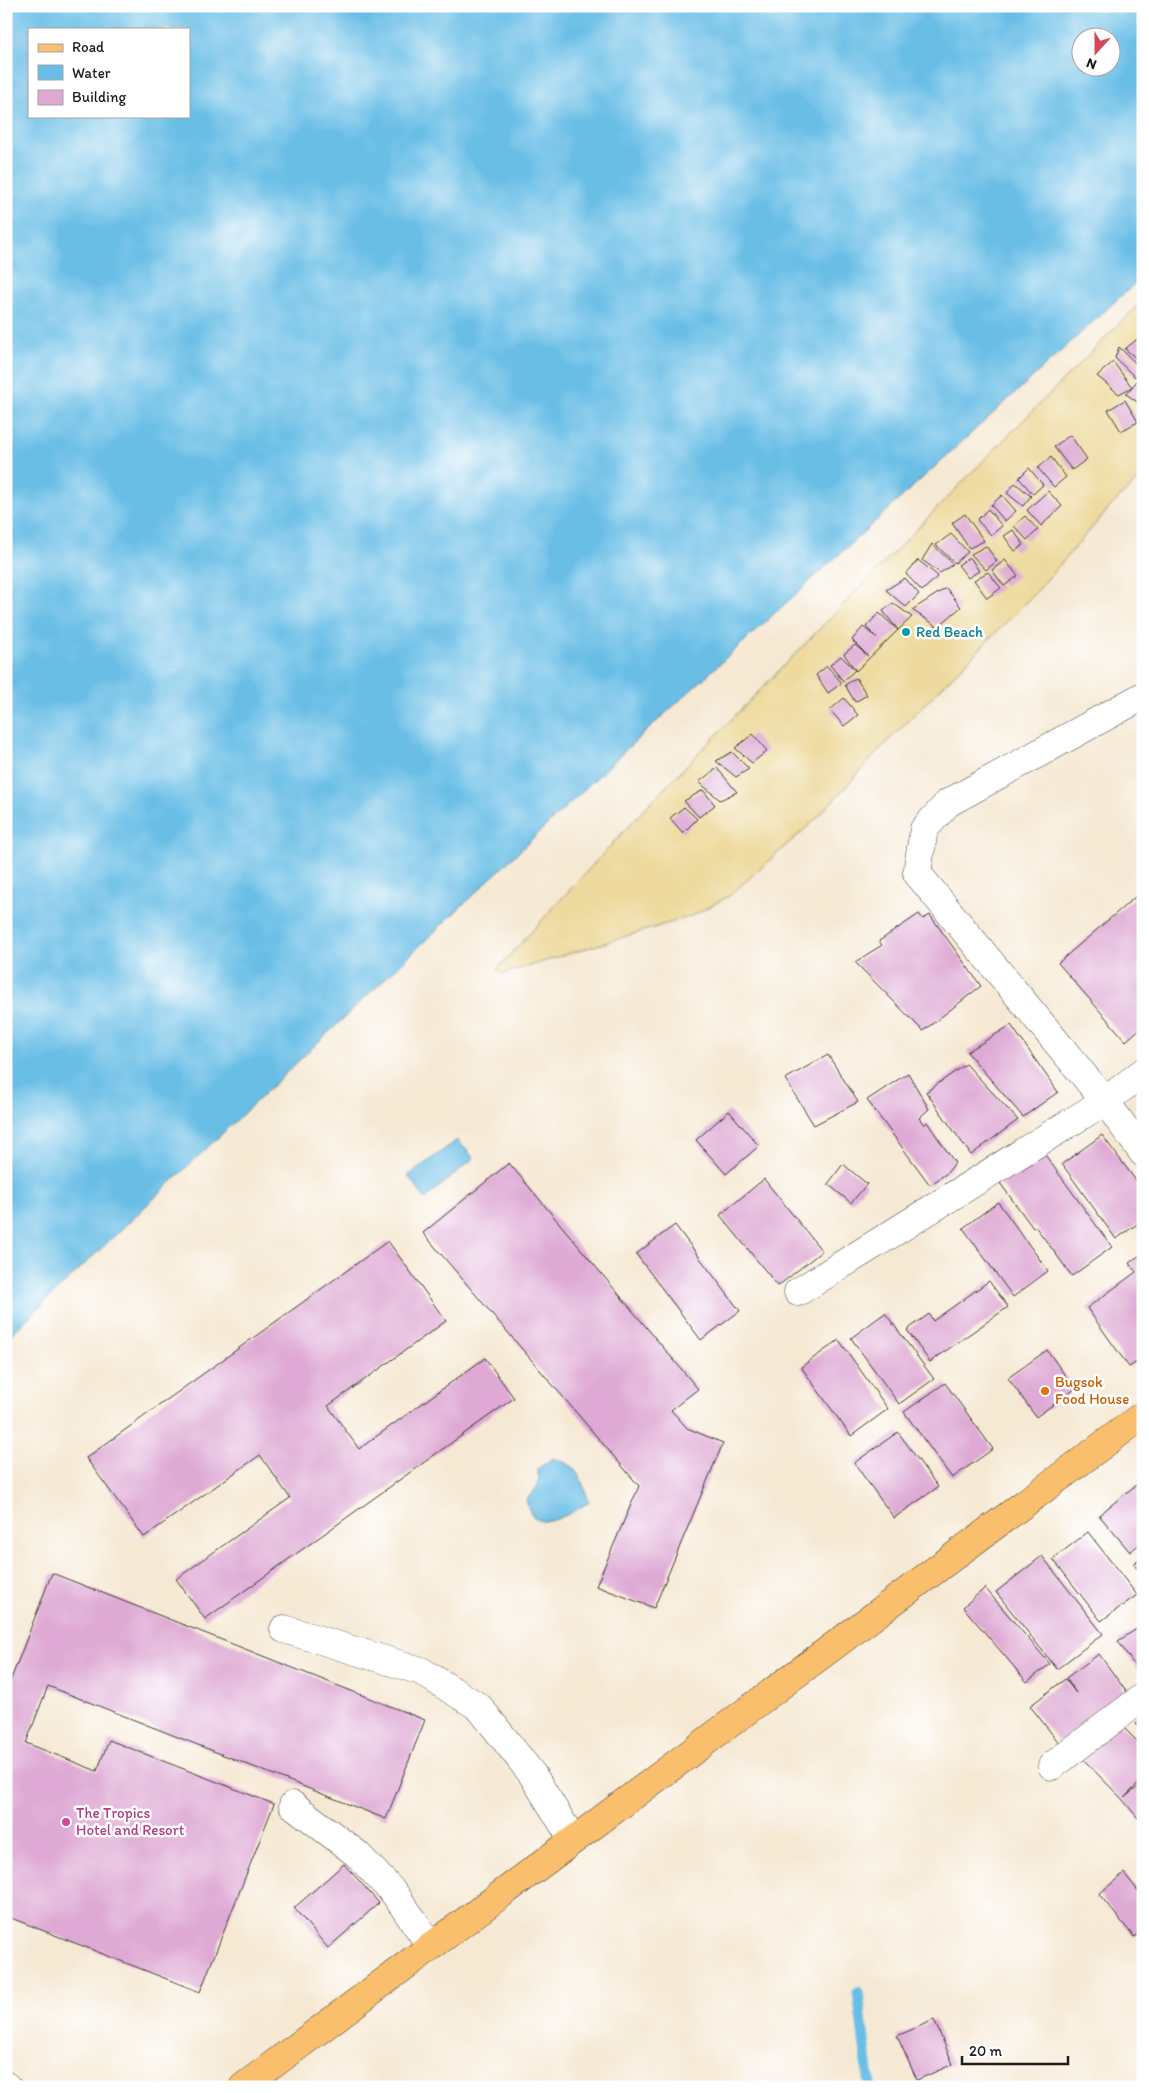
<svg xmlns="http://www.w3.org/2000/svg" width="1149" height="2093" font-family="Itim,sans-serif">
	<rect width="100%" height="100%" fill="#fff"/>
	<filter id="ink" filterUnits="userSpaceOnUse"><feTurbulence type="fractalNoise" baseFrequency=".02" numOctaves="2"/><feDisplacementMap in="SourceGraphic" scale="10" xChannelSelector="R" yChannelSelector="G"/><feConvolveMatrix kernelMatrix="1 2 1 2 8 2 1 2 1" color-interpolation-filters="sRGB"/></filter>
	<filter id="wash" filterUnits="userSpaceOnUse"><feTurbulence type="fractalNoise" baseFrequency=".0096" numOctaves="4" result="noise"/><feDisplacementMap in="SourceGraphic" scale="20" xChannelSelector="R" yChannelSelector="G"/><feGaussianBlur stdDeviation="1.12" result="paint"/><feColorMatrix in="noise" values="0 0 0 0 0 0 0 0 0 0 0 0 0 0 0 0 0 1.4 0 .05"/><feComposite in="paint" operator="in"/></filter>
	<g filter="url(#wash)">
		<rect width="100%" height="100%" fill="#f6e9d4"/>
		<!-- sand -->
		<polygon fill="#eeda9e" stroke="#857b5d" points="1143,300 1143,475 1111,506 1037,591 887,742 815,820 729,896 692,916 503,974 497,969 648,805 984,460"/>
		<!-- water -->
		<g fill="#69bee6" stroke="#426d81" fill-rule="evenodd">
			<path d="M6 6H1143V276L630 746 6 1339ZM29 29H189V116H29ZM1082 38H1112V68H1082Z"/>
			<polygon points="457,1140 474,1158 425,1199 408,1176"/>
			<path d="M553 1458C579 1465 581 1479 589 1502 569 1514 533 1540 526 1499 538 1489 541 1484 537 1469Z"/>
		</g>
		<g fill="none" stroke-linecap="round" stroke-linejoin="round">
			<!-- stream -->
			<polyline stroke="#69bee6" stroke-width="11" points="858,1992 870,2087"/>
		</g>
		<g id="blocks">
			<!-- building -->
			<g fill="#dea9d4">
				<polygon points="1141,336 1143,338 1143,364 1125,349"/>
				<polygon points="1119,347 1141,368 1135,377 1115,358"/>
				<polygon points="1113,362 1132,387 1119,394 1097,376"/>
				<polygon points="1143,374 1143,406 1126,394"/>
				<polygon points="1125,400 1138,422 1121,431 1108,410"/>
				<polygon points="1070,435 1087,459 1072,470 1054,447"/>
				<polygon points="1051,457 1066,477 1054,487 1038,468"/>
				<polygon points="1029,468 1043,485 1033,494 1019,478"/>
				<polygon points="1015,483 1031,496 1023,506 1007,493"/>
				<polygon points="1048,491 1062,506 1041,526 1027,510"/>
				<polygon points="1002,495 1016,511 1005,521 991,505"/>
				<polygon points="988,509 1002,526 991,535 977,520"/>
				<polygon points="965,514 984,541 969,548 952,523"/>
				<polygon points="1025,516 1038,530 1027,540 1014,526"/>
				<polygon points="1013,530 1024,545 1015,551 1004,536"/>
				<polygon points="951,534 968,552 955,563 936,545"/>
				<polygon points="932,544 953,564 940,573 922,560"/>
				<polygon points="986,546 997,561 986,570 971,554"/>
				<polygon points="970,557 979,571 968,578 958,565"/>
				<polygon points="918,560 938,576 922,591 906,574"/>
				<polygon points="1005,560 1018,576 1004,586 992,570"/>
				<polygon points="988,572 1001,588 987,598 974,580"/>
				<polygon points="905,578 919,594 906,607 886,590"/>
				<polygon points="946,588 961,607 938,627 912,610"/>
				<polygon points="893,603 912,617 898,630 883,611"/>
				<polygon points="879,613 898,630 856,671 844,654 855,645 868,656 852,640 863,627 877,638 866,627"/>
				<polygon points="841,656 855,670 843,681 830,665"/>
				<polygon points="827,666 842,683 828,693 816,675"/>
				<polygon points="856,678 867,695 855,702 845,685"/>
				<polygon points="844,698 858,715 844,726 830,710"/>
				<polygon points="753,734 767,751 752,763 735,748"/>
				<polygon points="732,752 749,769 736,777 716,761"/>
				<polygon points="717,768 737,792 720,800 699,782"/>
				<polygon points="703,790 715,805 699,817 684,801"/>
				<polygon points="684,807 697,819 683,833 670,818"/>
				<polygon points="1135,897 1143,905 1143,1026 1126,1041 1058,963"/>
				<polygon points="919,914 923,919 930,915 981,986 923,1031 855,962 882,945 879,941"/>
				<polygon points="1011,1025 1058,1092 1023,1117 967,1052"/>
				<polygon points="828,1055 858,1102 814,1125 785,1079"/>
				<polygon points="966,1064 1018,1120 971,1155 926,1092"/>
				<polygon points="908,1073 929,1109 919,1118 924,1125 927,1122 955,1163 947,1173 930,1185 867,1100"/>
				<polygon points="729,1111 759,1146 726,1174 696,1140"/>
				<polygon points="1102,1135 1143,1190 1143,1220 1116,1239 1062,1164"/>
				<polygon points="1043,1152 1112,1247 1072,1276 1035,1226 1033,1228 1000,1183"/>
				<polygon points="509,1163 698,1389 671,1410 687,1428 723,1443 654,1608 596,1586 639,1486 423,1233"/>
				<polygon points="843,1164 867,1184 851,1203 828,1184"/>
				<polygon points="764,1179 822,1251 778,1286 720,1215"/>
				<polygon points="998,1202 1048,1271 1013,1297 963,1228"/>
				<polygon points="675,1225 740,1311 701,1340 636,1254"/>
				<polygon points="388,1241 446,1321 328,1406 359,1449 485,1358 514,1398 205,1619 176,1579 290,1498 260,1455 144,1537 86,1458"/>
				<polygon points="1143,1253 1143,1358 1129,1367 1087,1308 1136,1272 1129,1263"/>
				<polygon points="989,1281 1008,1307 930,1362 907,1330 929,1314 933,1321"/>
				<polygon points="885,1313 934,1379 899,1404 851,1338"/>
				<polygon points="839,1340 888,1409 851,1436 801,1367"/>
				<polygon points="1047,1350 1075,1389 1036,1417 1008,1378"/>
				<polygon points="945,1383 993,1449 952,1478 904,1412"/>
				<polygon points="898,1432 938,1487 894,1518 854,1463"/>
				<polygon points="1136,1485 1143,1494 1143,1541 1130,1552 1099,1515"/>
				<polygon points="1088,1532 1137,1595 1101,1621 1053,1559"/>
				<polygon points="1042,1556 1103,1634 1057,1669 996,1592"/>
				<polygon points="1143,1556 1143,1575 1133,1564"/>
				<polygon points="52,1573 425,1720 386,1819 48,1686 26,1743 97,1771 109,1740 274,1804 200,1992 6,1916 6,1687 8,1687"/>
				<polygon points="985,1588 1050,1664 1027,1682 963,1607"/>
				<polygon points="1143,1625 1143,1674 1141,1675 1118,1641"/>
				<polygon points="1099,1654 1128,1694 1060,1744 1030,1706 1065,1679 1076,1693 1066,1678"/>
				<polygon points="1143,1719 1143,1733 1136,1724"/>
				<polygon points="1118,1722 1143,1747 1143,1779 1124,1798 1143,1783 1143,1824 1122,1799 1081,1757"/>
				<polygon points="344,1864 379,1903 328,1948 294,1908"/>
				<polygon points="1124,1873 1143,1897 1143,1930 1134,1937 1099,1894"/>
				<polygon points="934,2020 953,2064 917,2080 897,2036"/>
			</g>
		</g>
	</g>
	<g filter="url(#ink)">
		<use href="#blocks" fill-opacity="0" stroke="#3d3b38" stroke-width="1"/>
		<g fill="none" stroke-linecap="round" stroke-linejoin="round">
			<defs>
				<g id="minor">
					<polyline points="1143,696 948,803 924,829 917,873 1105,1101 1143,1153"/>
					<polyline points="798,1292 1105,1101 1143,1072"/>
					<polyline points="284,1629 421,1671 479,1707 532,1774 573,1840"/>
					<polyline points="1052,1766 1143,1697"/>
					<polyline points="293,1805 357,1854 394,1893 431,1946"/>
					<polyline points="6,2086 7,2087"/>
				</g>
				<polyline id="major" points="243,2087 1143,1415"/>
			</defs>
			<!-- minor casing -->
			<use href="#minor" stroke="#3d3b38" stroke-width="29"/>
			<!-- major casing -->
			<use href="#major" stroke="#3d3b38" stroke-width="29"/>
			<!-- minor -->
			<use href="#minor" stroke="#fff" stroke-width="28"/>
			<!-- major -->
			<use href="#major" stroke="#f9bf6d" stroke-width="28"/>
		</g>
	</g>
	<!-- markers -->
	<circle fill="#0f9aa8" stroke="#fff" stroke-width="2" cx="906" cy="632" r="5"/>
	<circle fill="#e8710a" stroke="#fff" stroke-width="2" cx="1045" cy="1391" r="5"/>
	<circle fill="#d1479c" stroke="#fff" stroke-width="2" cx="66" cy="1822" r="5"/>
	<g text-anchor="middle" stroke-width="5" stroke-linejoin="round" paint-order="stroke">
		<!-- culture labels -->
		<g font-size="15" fill="#0d838f" stroke="#fff" text-anchor="start">
			<text x="916" y="637">Red Beach</text>
		</g>
		<!-- food labels -->
		<g font-size="15" fill="#c56008" stroke="#fff" text-anchor="start">
			<text x="1055" y="1387">Bugsok<tspan x="1055" dy="17">Food House</tspan></text>
		</g>
		<!-- hotel labels -->
		<g font-size="15" fill="#b23c85" stroke="#fff" text-anchor="start">
			<text x="76" y="1818">The Tropics<tspan x="76" dy="17">Hotel and Resort</tspan></text>
		</g>
	</g>
	<!-- margin -->
	<rect width="1149" height="2093" fill="none" stroke="#fff" stroke-width="25"/>
	<!-- legend -->
	<rect x="28" y="28" width="162" height="90" fill="#ffffff" stroke="#a4a4a4"/>
	<rect x="38" y="44" width="25" height="8" fill="#f9bf6d" stroke="#a4a4a4"/>
	<text x="72" y="52" font-size="15" fill="#1c1c1c">Road</text>
	<rect x="38" y="65" width="25" height="15" fill="#69bee6" stroke="#a4a4a4"/>
	<text x="72" y="78" font-size="15" fill="#1c1c1c">Water</text>
	<rect x="38" y="90" width="25" height="15" fill="#dea9d4" stroke="#a4a4a4"/>
	<text x="72" y="102" font-size="15" fill="#1c1c1c">Building</text>
	<!-- north arrow -->
	<g transform="translate(1096 52) rotate(201)"><circle r="24" fill="#ffffff" stroke="#a4a4a4"/>
	<path d="M0-4L9 19L0 12L-9 19Z" fill="#d1495b"/>
	<text y="-8" font-size="14" font-weight="bold" text-anchor="middle" fill="#1c1c1c">N</text>
	</g>
	<!-- scale -->
	<path d="M962 2056v8h106v-8" fill="none" stroke="#1c1c1c" stroke-width="2.5"/>
	<text x="969" y="2056" font-size="15" fill="#1c1c1c" stroke="#ffffff" stroke-width="4" paint-order="stroke">20 m</text>
</svg>
